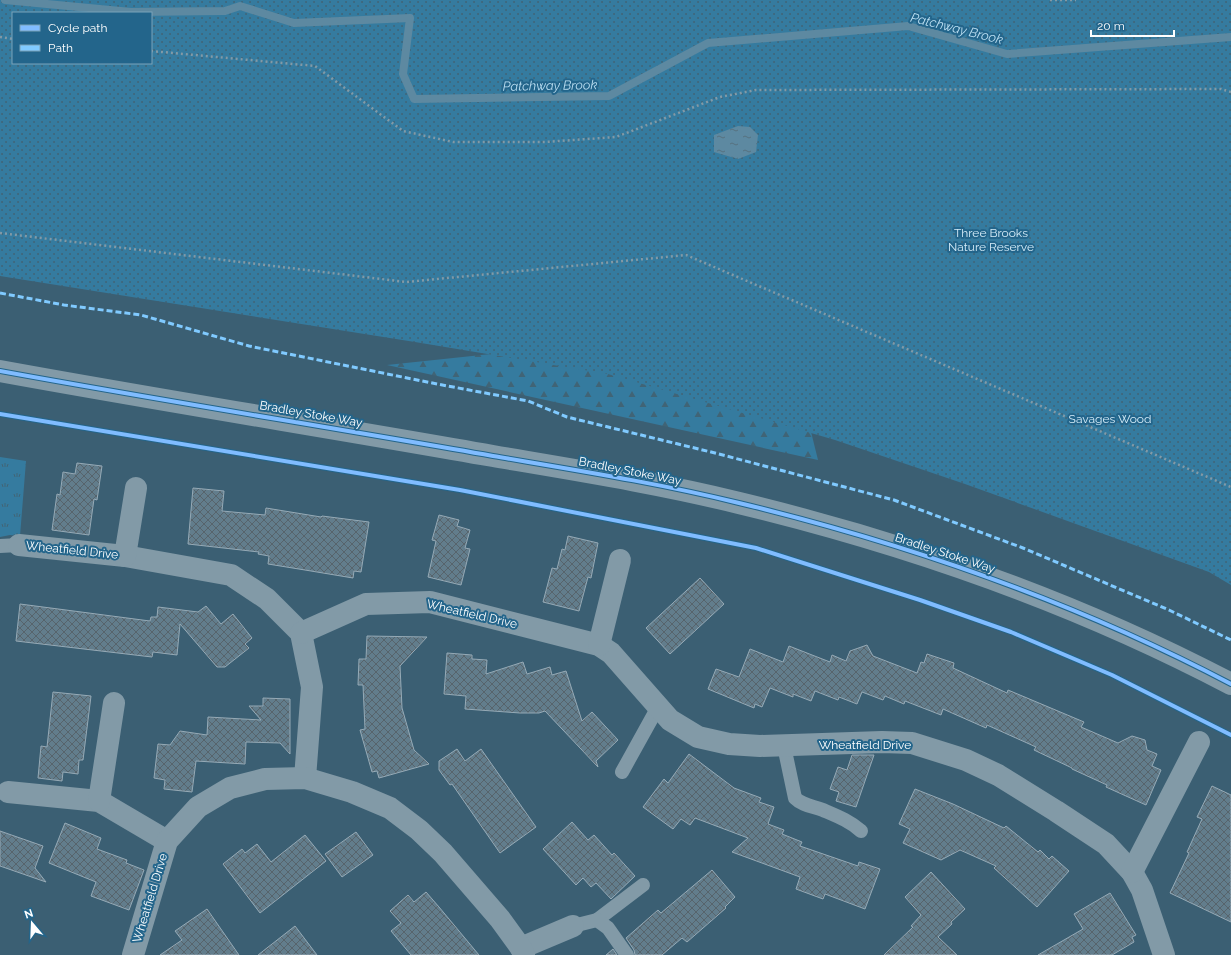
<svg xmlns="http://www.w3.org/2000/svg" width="1231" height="955" font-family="Raleway,sans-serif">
	<defs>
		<pattern id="grass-tufts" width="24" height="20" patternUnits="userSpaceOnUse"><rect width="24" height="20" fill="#357b9f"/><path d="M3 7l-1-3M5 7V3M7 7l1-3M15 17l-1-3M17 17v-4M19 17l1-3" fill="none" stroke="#406476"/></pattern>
		<pattern id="forest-firs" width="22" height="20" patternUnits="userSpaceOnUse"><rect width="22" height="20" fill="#357b9f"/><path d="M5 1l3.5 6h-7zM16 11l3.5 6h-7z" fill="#406476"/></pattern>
		<pattern id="park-dots" width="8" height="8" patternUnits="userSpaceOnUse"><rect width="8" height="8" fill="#357b9f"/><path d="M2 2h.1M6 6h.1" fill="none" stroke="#406476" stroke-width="1.8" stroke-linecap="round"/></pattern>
		<pattern id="water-ripples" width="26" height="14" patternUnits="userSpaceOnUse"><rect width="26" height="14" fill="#5d89a1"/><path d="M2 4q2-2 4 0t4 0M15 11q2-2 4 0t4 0" fill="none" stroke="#56717f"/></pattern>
		<pattern id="building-cross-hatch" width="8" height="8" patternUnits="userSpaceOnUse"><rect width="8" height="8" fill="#627d8c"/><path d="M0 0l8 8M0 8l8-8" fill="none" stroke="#57646c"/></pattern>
	</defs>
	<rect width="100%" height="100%" fill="#3b5f73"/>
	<!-- grass -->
	<polygon fill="url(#grass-tufts)" points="0,457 26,461 20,536 10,535 0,537"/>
	<!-- forest -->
	<polygon fill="url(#forest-firs)" points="784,323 818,460 387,365"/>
	<!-- park -->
	<path fill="url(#park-dots)" fill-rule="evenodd" d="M0 0H1231V585L1209 572 965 484 835 440 608 374 415 342 0 276ZM13 13H151V63H13Z"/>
	<!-- water -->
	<polygon fill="url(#water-ripples)" points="738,126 750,127 758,135 756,152 738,159 714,152 714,135"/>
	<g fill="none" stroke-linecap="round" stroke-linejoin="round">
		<!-- stream -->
		<polyline stroke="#5d89a1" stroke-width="8" points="5,0 131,12 225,11 240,6 294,23 410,18 403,74 414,99 609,96 708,43 908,26 1007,54 1231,37"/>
	</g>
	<!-- building -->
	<g fill="url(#building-cross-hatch)" stroke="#96aab6">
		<polygon points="77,463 102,466 97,500 94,499 89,535 52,530 57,494 60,495 63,472 75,474"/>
		<polygon points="193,488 224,491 222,511 265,515 266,508 321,517 322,516 369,522 361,572 354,571 353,578 305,570 268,564 269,556 258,554 259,552 188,544"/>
		<polygon points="439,515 459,520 457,526 470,530 465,548 470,549 461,585 428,577 436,541 432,540"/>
		<polygon points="568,536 598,543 591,578 588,577 579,611 543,602 552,568 557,569 562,549 565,550"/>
		<polygon points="700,578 724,604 670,654 646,628"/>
		<polygon points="20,604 150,621 151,617 157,617 158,607 198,612 206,606 221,624 233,614 252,638 245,644 249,648 225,667 217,667 180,624 177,655 153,652 152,657 16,641"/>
		<polygon points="367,636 427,637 400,666 402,708 414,750 429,764 379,778 377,771 372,772 360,730 365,729 363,685 358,685 359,659 366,659"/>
		<polygon points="867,645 873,656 917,673 921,662 924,663 927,654 954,663 953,668 1007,693 1008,690 1084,722 1081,727 1118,743 1132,736 1145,740 1147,750 1157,754 1152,766 1161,770 1146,805 1106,787 1107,785 1072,769 1072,768 1034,750 1036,747 987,725 986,728 943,709 941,715 905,701 904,704 885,696 883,700 862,692 857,704 839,697 838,700 815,691 811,701 793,694 793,697 770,688 762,707 755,704 754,708 708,689 716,669 739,677 750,649 783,662 789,646 830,662 832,655 846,661 850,651"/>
		<polygon points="447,653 472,655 472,659 487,660 486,674 523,662 527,674 550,667 552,675 566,671 582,721 592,712 618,740 596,761 598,767 545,711 539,713 520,713 465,709 466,696 444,694"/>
		<polygon points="53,692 91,696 83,760 79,760 78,774 63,772 62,781 38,778 41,746 47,747"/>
		<polygon points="263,698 290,699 290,754 280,743 246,742 245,764 196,761 192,792 164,789 165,780 154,778 158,744 170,745 180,731 207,735 208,717 261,720 249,706 263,706"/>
		<polygon points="457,749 465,761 481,749 536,827 500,853 452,784 450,785 439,770 439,761"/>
		<polygon points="689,754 734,788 761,798 759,802 774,807 768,824 784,830 782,834 802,842 800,846 858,866 859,862 880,869 865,909 825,894 823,899 796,889 800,877 732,852 748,838 695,818 690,825 681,819 673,829 643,807 664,779 668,783"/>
		<polygon points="852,755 874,755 856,807 836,801 839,792 830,789 838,767 847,770"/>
		<polygon points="1212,786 1231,795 1231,922 1170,893 1189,853 1187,852 1202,819 1197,817"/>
		<polygon points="915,789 953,804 1004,828 1006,826 1038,852 1040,850 1049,859 1052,856 1069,871 1037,907 994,868 996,866 960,850 941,860 903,843 910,829 899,824"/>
		<polygon points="572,822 588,840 594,835 612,855 614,853 635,876 611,899 596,883 591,887 583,878 576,885 543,849"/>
		<polygon points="65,823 101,838 97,849 127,860 126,863 144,870 129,910 91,896 96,882 49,863"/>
		<polygon points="0,831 43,846 35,868 46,882 0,866"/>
		<polygon points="356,832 373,855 342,877 325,854"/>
		<polygon points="305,835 326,861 260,913 223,864 242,849 245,853 257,844 271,862"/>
		<polygon points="712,870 735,897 725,907 726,908 687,942 682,938 662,955 635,955 634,950 626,938 658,910 661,913"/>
		<polygon points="931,872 965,909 951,922 952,924 938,937 957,955 884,955 913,927 911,926 921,915 905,897"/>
		<polygon points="426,892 439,907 479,955 411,955 391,931 401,923 390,911 408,895 414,902"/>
		<polygon points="1110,893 1136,935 1132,937 1134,942 1112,955 1038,955 1083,929 1074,914"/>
		<polygon points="207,909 239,955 160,955 182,940 175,931"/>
		<polygon points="295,926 317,955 258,955"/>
		<polygon points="613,949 617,955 606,955"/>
	</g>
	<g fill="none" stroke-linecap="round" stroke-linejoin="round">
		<!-- path -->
		<g stroke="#829aa7" stroke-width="2.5" stroke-dasharray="2 3" stroke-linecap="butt">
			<polyline points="1050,0 1076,0"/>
			<polyline points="0,37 13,39"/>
			<polyline points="151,51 315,66 403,131 453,142 545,142 616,137 720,97 756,90 1221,89 1231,92"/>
			<polyline points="0,233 406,282 686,255 1231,487"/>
		</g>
		<!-- service -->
		<g stroke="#829aa7" stroke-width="14">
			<polyline points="0,546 19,545"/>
			<path d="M784 746 795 798C803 806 813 806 823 810 837 816 850 821 861 831"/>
			<polyline points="622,772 658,707"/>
			<polyline points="597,920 643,885"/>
			<polyline points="573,926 597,920 608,928 627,955"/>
		</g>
		<!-- minor -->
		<g stroke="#829aa7" stroke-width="22">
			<polyline points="19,545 125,556 231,575 267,599 301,633 312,687 305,778"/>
			<polyline points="125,556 136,488"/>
			<polyline points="301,633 366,604 430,602 599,645 611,653 670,720 698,737 729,744 760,746 882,742 912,743 966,760 998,775 1056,811 1106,844 1132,872 1142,890 1164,955"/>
			<polyline points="599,645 620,560"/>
			<polyline points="8,792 99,801 167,841"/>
			<polyline points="99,801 114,703"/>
			<polyline points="1132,872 1199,742"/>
			<polyline points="521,948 573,926"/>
			<polyline points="133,955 167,841 198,807 230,788 265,779 305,778 352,792 390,808 419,830 443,853 500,919 521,948 524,955"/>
		</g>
		<!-- tertiary -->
		<path stroke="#829aa7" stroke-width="22" d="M0 371C164 401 329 427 493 456 575 470 658 483 739 503 909 544 1075 602 1231 684"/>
		<!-- quiet -->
		<polyline stroke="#80caff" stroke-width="3" stroke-dasharray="6 3" stroke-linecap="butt" points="0,293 64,305 141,315 249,346 437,384 528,401 567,417 715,453 894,500 1023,548 1169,610 1231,640"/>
		<defs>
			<g id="cycleway">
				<path d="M0 371C164 401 329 427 493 456 575 470 658 483 739 503 909 544 1075 602 1231 684"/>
				<polyline points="0,414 460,490 756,548 920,600 1011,632 1112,675 1231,735"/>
			</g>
		</defs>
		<!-- cycleway casing -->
		<use href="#cycleway" stroke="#23658b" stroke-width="6"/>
		<!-- cycleway -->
		<use href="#cycleway" stroke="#80bcff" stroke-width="4"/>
	</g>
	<g text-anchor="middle" stroke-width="4" stroke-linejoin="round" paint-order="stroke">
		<!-- park labels -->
		<g font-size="12" fill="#d5ecf8" stroke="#23658b">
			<text x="991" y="237">Three Brooks<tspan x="991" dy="14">Nature Reserve</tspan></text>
			<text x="1110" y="423">Savages Wood</text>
		</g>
		<!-- street labels -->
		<g font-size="12" fill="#fff" stroke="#23658b">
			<text transform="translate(311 414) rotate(10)" y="4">Bradley Stoke Way</text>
			<text transform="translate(630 471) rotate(11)" y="4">Bradley Stoke Way</text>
			<text transform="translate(72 550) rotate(6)" y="4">Wheatfield Drive</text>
			<text transform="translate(945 553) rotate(18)" y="4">Bradley Stoke Way</text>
			<text transform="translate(472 614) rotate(13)" y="4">Wheatfield Drive</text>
			<text x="865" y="749">Wheatfield Drive</text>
			<text transform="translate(150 898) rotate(-73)" y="4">Wheatfield Drive</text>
		</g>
		<!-- water labels -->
		<g font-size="13" font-style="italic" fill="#bcdff2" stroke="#23658b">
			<text transform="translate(957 28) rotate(14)" y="5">Patchway Brook</text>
			<text transform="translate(550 85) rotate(-1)" y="5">Patchway Brook</text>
		</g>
	</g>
	<!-- legend -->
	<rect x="12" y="12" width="140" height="52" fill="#23658b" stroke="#7ba3b9"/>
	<rect x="20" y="25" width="20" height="6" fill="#80bcff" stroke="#7ba3b9"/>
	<text x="48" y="32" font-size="12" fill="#ffffff">Cycle path</text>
	<rect x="20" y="45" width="20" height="6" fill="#80caff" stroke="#7ba3b9"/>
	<text x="48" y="52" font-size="12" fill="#ffffff">Path</text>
	<!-- north arrow -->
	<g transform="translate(32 923) rotate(341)" stroke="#23658b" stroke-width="3" paint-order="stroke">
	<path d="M0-3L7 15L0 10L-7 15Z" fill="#ffffff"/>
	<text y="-6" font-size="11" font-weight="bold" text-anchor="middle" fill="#ffffff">N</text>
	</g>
	<!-- scale -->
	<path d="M1091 30v6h83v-6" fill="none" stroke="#ffffff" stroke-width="2"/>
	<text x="1097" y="30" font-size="12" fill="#ffffff" stroke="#23658b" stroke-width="3" paint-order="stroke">20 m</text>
</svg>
